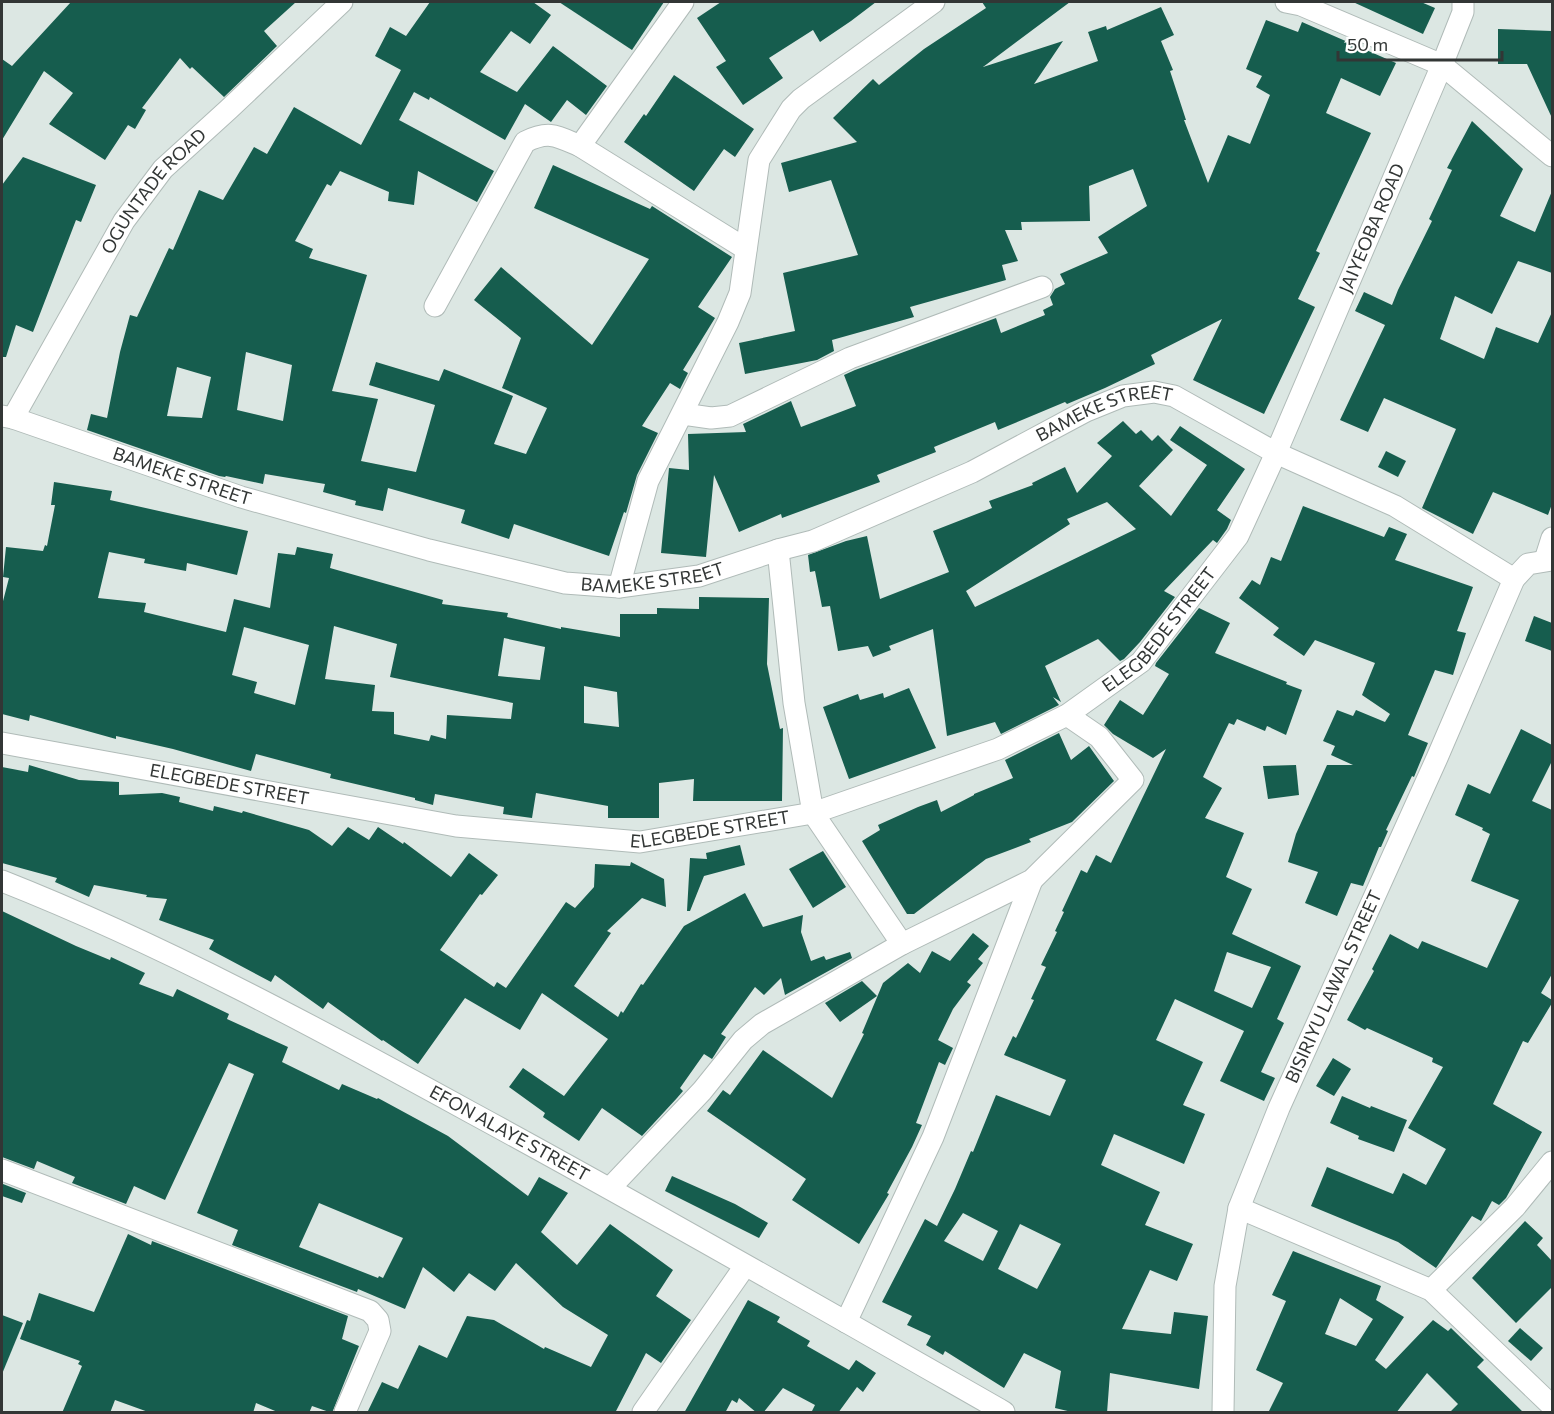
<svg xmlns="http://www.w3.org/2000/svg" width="1554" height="1414" font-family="Commissioner,sans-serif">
	<rect width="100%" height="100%" fill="#dce7e3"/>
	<!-- building -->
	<g fill="#165d4e" fill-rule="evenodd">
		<polygon points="71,2 296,2 264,31 277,46 224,97 192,67 190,69 180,58 142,108 146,110 135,129 128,125 105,160 49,124 73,93 44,71 2,140 2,59 12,66"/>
		<path d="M430 2H533L551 15 530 44 511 31 480 72 517 92 553 46 607 86 586 115 567 100 551 122 525 104 505 140 430 97 429 100 414 92 399 120 494 171 477 202 418 171 414 205 388 201 389 192 340 171 331 186 327 184 295 241 313 249 309 258 367 275 332 391 378 399 361 461 416 472 435 405 369 385 376 362 439 381 444 369 513 396 494 444 526 454 547 408 502 388 521 338 474 300 501 267 592 345 649 259 534 208 553 165 650 209 652 206 732 257 698 307 715 318 683 370 688 373 680 389 670 383 642 426 658 433 637 475 626 513 624 512 609 556 514 524 509 539 461 523 465 510 388 488 383 511 355 505 356 501 323 492 325 484 265 474 263 484 226 476 225 477 219 476 87 430 91 414 107 418 120 352 130 315 137 317 169 248 173 250 199 190 223 200 254 147 267 154 294 107 361 145 401 70 375 56 390 27 406 36ZM246 352 292 365 283 421 237 410ZM177 367 211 377 202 418 167 416Z"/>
		<polygon points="559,2 664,2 632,50"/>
		<polygon points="721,2 876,2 851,21 820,42 813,30 769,58 783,78 743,105 716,67 726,61 697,18"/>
		<polygon points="982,2 1070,2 983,67 1063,41 1034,84 1098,61 1088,32 1106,26 1107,30 1161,7 1174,35 1161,41 1173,70 1170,71 1186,120 1184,120 1208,183 1228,135 1250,144 1270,95 1256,87 1262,76 1246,69 1266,20 1298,32 1302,22 1396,63 1380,96 1341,78 1326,113 1371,133 1316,251 1320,253 1298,299 1315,307 1264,414 1193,380 1222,319 1151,355 1155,364 1105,388 1067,404 1065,402 998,430 995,422 934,447 936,452 877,475 880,482 782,518 781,514 739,532 714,475 706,557 661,553 669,468 689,470 688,434 746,432 743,424 791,401 801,427 856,406 844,375 855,370 996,318 1001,333 1045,315 1043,310 1053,305 1050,297 1055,289 1065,284 1060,274 1108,253 1098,237 1147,206 1133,169 1089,186 1090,221 1021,222 1022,230 1005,230 1018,261 1002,265 1006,280 910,307 914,317 832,340 834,351 817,360 745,374 739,343 795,331 783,273 858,255 831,180 789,192 781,163 857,142 833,118 873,79 879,85 924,49 986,8"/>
		<polygon points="1353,2 1421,2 1435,8 1423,34"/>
		<polygon points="1498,29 1552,31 1552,118 1527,64 1498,64"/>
		<polygon points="674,75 754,129 735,157 724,149 694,191 624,142 644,114 646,116"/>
		<polygon points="1472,121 1523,169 1500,216 1535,232 1552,191 1552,273 1518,261 1492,314 1455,296 1440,339 1484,359 1496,327 1538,343 1552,312 1552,504 1548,515 1493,492 1473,534 1422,508 1456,429 1384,398 1368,432 1340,420 1385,325 1355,311 1364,292 1392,305 1398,290 1432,221 1429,219 1452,170 1447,168"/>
		<polygon points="23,157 96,185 81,222 76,220 33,332 16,325 6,357 2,357 2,185"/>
		<path d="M1123 421 1136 434 1141 430 1152 441 1158 435 1173 450 1139 486 1171 516 1207 465 1170 440 1180 426 1245 469 1217 510 1231 520 1227 529 1217 543 1213 540 1164 591 1175 597 1140 642 1124 659 1120 661 1098 639 1045 666 1061 702 1053 697 1059 705 1001 734 995 722 947 736 933 629 889 646 891 650 873 657 868 646 838 651 830 606 822 607 815 571 810 572 808 555 846 541 867 536 880 599 949 572 933 531 992 508 989 501 1033 485 1032 483 1065 467 1077 493 1112 456 1097 443ZM1107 502 1136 529 975 607 966 591 1070 524 1067 519Z"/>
		<polygon points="1386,451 1406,461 1398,477 1378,467"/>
		<path d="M54 482 112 491 110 500 248 531 237 575 187 563 186 571 144 563 145 559 109 552 98 598 146 603 144 612 226 632 234 599 270 608 278 553 295 555 297 547 333 554 330 568 443 600 442 604 508 613 507 617 561 629V627L620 637V614H657V608L699 609V597L769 598 767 664 780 729 783 728 782 801H693L694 779 659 783V818H608V806L536 793 532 818 503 814 504 807 435 794 433 805 415 800V798L330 778 331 774 256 754 251 771 173 749 116 736V739L30 715 29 721 2 714V605L9 578 3 577 6 547 43 551 45 545 47 546 55 505H51ZM334 626 397 644 390 677 513 703 511 719 447 715 446 739 431 735 429 741 394 734V712L372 711 375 685 325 679ZM244 627 309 645 295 705 254 693 257 682 232 675ZM504 638 545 647 540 680 498 676ZM584 686 617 692 619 727 584 723Z"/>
		<polygon points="1303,506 1384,537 1389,527 1407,534 1395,560 1473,587 1457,631 1466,633 1453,675 1435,670 1408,735 1428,743 1414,777 1412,776 1386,830 1388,831 1381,847 1379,847 1363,886 1351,883 1337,916 1305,903 1318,872 1288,862 1296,834 1327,765 1353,765 1331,755 1335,746 1323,741 1337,710 1353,716 1356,710 1385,722 1390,714 1362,695 1375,663 1315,640 1304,656 1273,635 1279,628 1239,598 1252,580 1260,585 1271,557 1281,561"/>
		<path d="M1199 608 1230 623 1215 653 1287 682 1286 684 1302 690 1286 735 1267 726 1265 731 1237 719 1234 725 1229 723 1203 777 1222 788 1205 818 1244 833 1226 877 1252 889 1232 934 1301 966 1277 1019 1284 1023 1261 1072 1275 1078 1264 1101 1220 1081 1244 1031 1175 999 1156 1040 1203 1062 1183 1105 1205 1114 1184 1164 1114 1134 1101 1165 1160 1192 1145 1225 1193 1244 1177 1281 1150 1270 1122 1329 1171 1334 1174 1312 1208 1316 1199 1389 1110 1373 1107 1413H1076L1055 1408 1061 1371 1024 1353 1004 1388 945 1351 943 1355 926 1345 931 1336 907 1325 912 1316 882 1302 925 1219 937 1226 955 1189 971 1151 973 1152 996 1095 1050 1116 1066 1080 1004 1055 1013 1036 1016 1038 1034 1000 1031 999 1046 967 1041 965 1057 932 1055 931 1064 912 1062 911 1081 870 1087 873 1096 855 1111 863 1166 749 1153 758 1113 734 1104 725 1120 700 1143 715 1169 674 1155 666 1156 663ZM1227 952 1271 967 1252 1008 1214 991ZM963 1213 998 1231 983 1261 944 1241ZM1020 1224 1061 1244 1037 1289 998 1269Z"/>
		<polygon points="1534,616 1552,623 1552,651 1525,641"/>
		<polygon points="909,688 936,748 849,779 823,707 858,694 860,700 883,693 884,698"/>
		<polygon points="1521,729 1552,745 1552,761 1532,801 1552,810 1552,974 1541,993 1552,1000 1552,1003 1528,1043 1523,1041 1493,1104 1542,1132 1506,1198 1499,1205 1492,1201 1481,1221 1472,1216 1436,1268 1398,1242 1311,1206 1327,1167 1393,1194 1403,1173 1426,1185 1446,1149 1408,1128 1443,1067 1432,1062 1433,1058 1367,1028 1365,1030 1347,1020 1374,971 1372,969 1390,934 1418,949 1422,941 1487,968 1519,900 1471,881 1490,834 1482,830 1483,828 1455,815 1468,784 1490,794"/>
		<polygon points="1059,733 1071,760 1089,746 1114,781 1072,822 1029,839 1031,842 986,859 914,914 907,914 862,841 880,830 878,825 918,807 937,800 941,812 974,795 974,794 1013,778 1005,760"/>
		<polygon points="29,765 79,780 119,782 119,795 162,793 180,797 179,802 213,811 214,806 242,813 243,811 309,830 332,846 348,827 369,840 378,827 403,844 404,842 451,877 469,853 498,875 482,895 480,894 440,950 494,987 497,982 506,988 566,902 575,908 594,887 595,864 630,866 631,862 664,879 666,907 642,898 607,931 611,933 574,986 618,1017 621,1011 623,1013 641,984 643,985 684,926 745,893 763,927 803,915 801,932 811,961 824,956 826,960 850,952 852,958 785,995 781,978 764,995 755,987 721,1034 726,1037 714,1056 712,1059 704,1054 680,1088 683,1091 677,1098 642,1136 602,1108 579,1141 543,1117 545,1113 509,1087 523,1068 564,1096 608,1039 542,993 520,1030 465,998 418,1064 383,1040 382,1041 328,1002 323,1009 275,975 271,982 209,949 214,940 159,920 167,899 146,897 147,895 94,885 89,897 55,882 57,878 2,863 2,767 28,772"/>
		<polygon points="1296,765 1299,795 1268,799 1263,766"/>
		<polygon points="740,845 745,865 704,876 690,911 687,911 690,858 707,859 706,853"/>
		<polygon points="823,851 846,887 813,908 789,869"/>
		<path d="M2 911 76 946 110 960 111 957 145 973 139 984 173 997 177 989 229 1014 227 1019 288 1047 282 1062 339 1090 342 1084 377 1099 378 1098 448 1136 528 1196 539 1177 568 1193 541 1232 577 1265 610 1224 673 1270 656 1296 691 1320 661 1363 646 1353 615 1413H367L382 1382 398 1389 419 1345 447 1358 467 1316 494 1320 544 1349 545 1347 591 1367 608 1335 563 1307 516 1263 495 1291 469 1273 454 1292 423 1267 405 1309 358 1289 357 1292 232 1245 238 1230 197 1213 254 1074 229 1063 165 1200 134 1186 126 1204 72 1183 75 1177 37 1161 34 1169 2 1157ZM319 1203 403 1238 383 1278 379 1276 378 1278 299 1247Z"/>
		<polygon points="973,933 989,946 978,959 983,963 967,982 971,985 953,1009 938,1040 953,1048 945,1065 939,1062 916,1123 922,1125 912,1147 887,1193 889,1194 859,1244 792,1200 806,1179 707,1111 723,1090 730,1095 763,1050 832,1098 864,1034 862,1033 883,983 908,963 920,973 932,951 950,961"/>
		<polygon points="862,981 877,996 840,1022 825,1003"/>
		<polygon points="1333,1058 1351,1069 1334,1096 1316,1086"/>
		<polygon points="1342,1096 1370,1108 1371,1106 1407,1120 1394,1152 1358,1139 1359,1136 1330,1123"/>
		<polygon points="672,1176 735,1204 768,1223 759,1238 665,1191"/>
		<polygon points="3,1184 26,1193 22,1203 2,1196"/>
		<polygon points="1525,1221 1543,1238 1537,1245 1552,1261 1552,1287 1516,1323 1472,1278"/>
		<polygon points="128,1234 151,1245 152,1241 348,1316 342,1339 359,1346 332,1413 312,1406 309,1413 280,1413 256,1403 253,1413 151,1413 115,1400 110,1413 62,1413 82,1366 78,1364 80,1361 20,1339 27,1320 30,1321 39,1293 94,1312"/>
		<path d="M1293 1251 1381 1286 1376 1300 1404 1317 1375 1360 1386 1369 1433 1320 1448 1331 1451 1328 1484 1360 1477 1367 1524 1413H1449L1458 1404 1427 1373 1396 1413H1268L1283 1383 1256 1370 1286 1301 1272 1295ZM1340 1298 1373 1319 1356 1346 1325 1334Z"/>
		<polygon points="748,1300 780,1317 777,1322 810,1341 807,1346 849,1370 856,1360 876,1373 863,1392 857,1387 838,1413 811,1413 815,1405 783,1388 763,1413 757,1413 739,1398 737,1403 732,1400 725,1413 684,1413"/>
		<polygon points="2,1315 23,1323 2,1374"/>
		<polygon points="1520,1328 1543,1348 1531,1361 1508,1341"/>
	</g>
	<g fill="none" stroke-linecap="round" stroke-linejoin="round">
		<defs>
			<g id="minor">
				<polyline points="1286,2 1301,5 1442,65 1552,156"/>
				<polyline points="580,146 683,2"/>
				<path d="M435 306 525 142C549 130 557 136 580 146L746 249"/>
				<polyline points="683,414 711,418 730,416 850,358 1042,287"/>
				<path id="s1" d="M2 416 13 418 241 497 429 550 565 583 619 587 699 576 778 550 813 541 972 472 1086 411 1123 396 1154 392 1174 396 1276 453 1395 506 1514 579 1528 564 1552 560"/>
				<path id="s2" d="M13 418 124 221 163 169 229 109 342 2"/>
				<polyline points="778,550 794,703 813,813 902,944"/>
				<polyline points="1545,560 1552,538"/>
				<polyline points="619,587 648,481 728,322 740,293 759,160 791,109 801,99 934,2"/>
				<path id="s3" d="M2 743 456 826 640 842 813 813 998 749 1067 715 1141 662 1238 536 1276 453 1442 65 1463 12V2"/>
				<path id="s4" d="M2 881C164 945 319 1029 472 1113 651 1210 827 1311 1004 1412"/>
				<polyline points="2,1170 370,1311 378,1320 380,1331 345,1412"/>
				<polyline points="610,1188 702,1091 743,1040 762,1024 902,944 1032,880 1133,780 1099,737 1067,715"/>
				<polyline points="1239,1208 1431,1290 1552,1406"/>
				<polyline points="1431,1290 1515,1207 1552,1162"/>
				<polyline points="846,1322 933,1137 1032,880"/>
				<polyline points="643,1412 745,1266"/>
				<path id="s5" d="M1223 1412 1225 1286 1239 1208 1279 1108 1437 758 1514 579"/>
			</g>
		</defs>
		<!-- minor casing -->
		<use href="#minor" stroke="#b0bbb8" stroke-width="23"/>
		<!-- minor -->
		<use href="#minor" stroke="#fff" stroke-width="21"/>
	</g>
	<g text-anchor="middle" stroke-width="6" stroke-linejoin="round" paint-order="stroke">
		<!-- street labels -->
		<g font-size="18" fill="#323635" stroke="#fff">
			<text dy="6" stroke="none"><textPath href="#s2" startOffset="268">OGUNTADE ROAD</textPath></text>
			<text dy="6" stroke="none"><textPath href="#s3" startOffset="1680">JAIYEOBA ROAD</textPath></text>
			<text dy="6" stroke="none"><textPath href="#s1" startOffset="1162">BAMEKE STREET</textPath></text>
			<text dy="6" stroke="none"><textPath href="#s1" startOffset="190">BAMEKE STREET</textPath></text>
			<text dy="6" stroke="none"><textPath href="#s1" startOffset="676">BAMEKE STREET</textPath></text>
			<text dy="6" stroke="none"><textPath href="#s3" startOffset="1221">ELEGBEDE STREET</textPath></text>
			<text dy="6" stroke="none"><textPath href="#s3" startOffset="231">ELEGBEDE STREET</textPath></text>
			<text dy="6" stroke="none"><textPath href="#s3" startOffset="717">ELEGBEDE STREET</textPath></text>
			<text dy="6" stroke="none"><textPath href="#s5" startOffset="446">BISIRIYU LAWAL STREET</textPath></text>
			<text dy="6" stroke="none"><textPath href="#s4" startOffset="567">EFON ALAYE STREET</textPath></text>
		</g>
	</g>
	<!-- border -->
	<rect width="1554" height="1414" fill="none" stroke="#323635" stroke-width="6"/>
	<!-- scale -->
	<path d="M1338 51v9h164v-9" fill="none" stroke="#323635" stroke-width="3"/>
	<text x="1347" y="51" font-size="18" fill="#323635" stroke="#ffffff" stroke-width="4.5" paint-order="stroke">50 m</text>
</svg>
